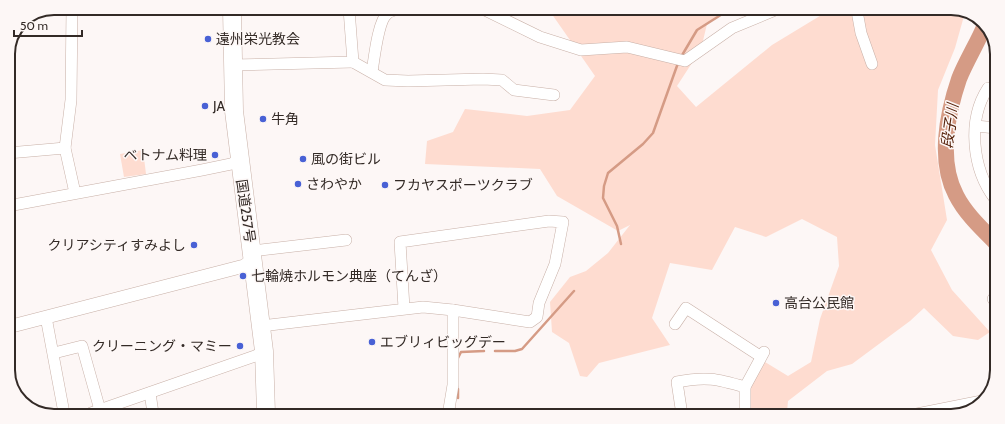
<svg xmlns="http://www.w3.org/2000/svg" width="1005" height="424" font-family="Cabin,'Noto Sans JP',sans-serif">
	<rect width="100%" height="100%" fill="#fdf7f6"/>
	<!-- green -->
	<g fill="#fedcd0">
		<polygon points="549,10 723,11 707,24 701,49 677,86 696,107 772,45 828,11 941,11 964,16 955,48 938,90 935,145 947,220 931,250 952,290 990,332 978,340 953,336 924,308 910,321 852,364 827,371 788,401 787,412 750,415 749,389 765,362 788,376 811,362 820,319 839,266 837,237 802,219 766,237 735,227 712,270 670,263 652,318 670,345 599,363 587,377 580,376 569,343 552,332 550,302 570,277 586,271 608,253 630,225 618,231 557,196 540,169 425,164 427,141 453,132 465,109 527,116 570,110 595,76"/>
		<polygon points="143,150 146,174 124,177 120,154"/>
	</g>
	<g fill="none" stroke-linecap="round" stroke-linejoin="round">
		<!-- stream -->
		<g stroke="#d59b85" stroke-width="2.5">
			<polyline points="681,57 697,30 727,11"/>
			<polyline points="621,244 617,226 603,198 604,186 608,173 643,144 653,133 678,63"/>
			<polyline points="495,351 515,351 522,349 574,291"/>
			<polyline points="458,358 461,352 484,351"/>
			<polyline points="458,398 458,389"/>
		</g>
		<!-- river -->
		<path stroke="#d59b85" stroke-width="16" d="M985 25C978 42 965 63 959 79 947 114 938 161 956 195 965 213 981 228 995 242"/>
		<defs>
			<g id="minor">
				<polyline points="485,10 540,37 581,50 627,47 685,61 732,28 773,11"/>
				<polyline points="857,11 861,33 872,64"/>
				<polyline points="353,62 385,80 408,81 483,79 502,80 514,90 554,95"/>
				<polyline points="233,65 353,62 349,9"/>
				<path d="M372 72C374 60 378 21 387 14 390 11 395 10 399 9"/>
				<path d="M988 88C967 120 972 169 995 199"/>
				<polyline points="976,126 996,128"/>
				<polyline points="65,148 71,100 72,8"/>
				<polyline points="8,153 65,148 75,193"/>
				<polyline points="8,206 202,170 231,164 239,160"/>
				<polyline points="252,251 346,240"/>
				<polyline points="993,299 994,300"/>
				<polyline points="46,317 64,413"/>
				<polyline points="675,324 686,308 760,356"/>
				<polyline points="261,326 423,307 453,310 530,322 537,317 539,303 555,264 563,222 549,221 400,242 404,308"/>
				<polyline points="54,353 82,346 100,410"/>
				<polyline points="150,393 153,413"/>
				<polyline points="91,413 255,356 264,351"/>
				<polyline points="453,414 449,409 453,385 453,310"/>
				<path d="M682 415 677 382C706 376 717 379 745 387"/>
				<polyline points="745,415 745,387 764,352"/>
			</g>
			<polyline id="tertiary" points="8,327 244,266 253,260"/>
			<polyline id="secondary" points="916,416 981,403"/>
			<polyline id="trunk" points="232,9 234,111 264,351 266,413"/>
		</defs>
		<!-- minor casing -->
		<use href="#minor" stroke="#c8b0a7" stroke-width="12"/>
		<!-- tertiary casing -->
		<use href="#tertiary" stroke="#c8b0a7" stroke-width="14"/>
		<!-- secondary casing -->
		<use href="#secondary" stroke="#c8b0a7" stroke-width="16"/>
		<!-- trunk casing -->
		<use href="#trunk" stroke="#c8b0a7" stroke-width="19"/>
		<!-- minor -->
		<use href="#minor" stroke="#fff" stroke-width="11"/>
		<!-- tertiary -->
		<use href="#tertiary" stroke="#fff" stroke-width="13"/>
		<!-- secondary -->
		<use href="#secondary" stroke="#fff" stroke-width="15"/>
		<!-- trunk -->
		<use href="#trunk" stroke="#fff" stroke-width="18"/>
	</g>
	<!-- markers -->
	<g fill="#4961d5" stroke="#fdf7f6" stroke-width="1.5">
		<circle cx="208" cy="39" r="4"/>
		<circle cx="205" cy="106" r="4"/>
		<circle cx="263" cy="119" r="4"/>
		<circle cx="215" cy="155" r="4"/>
		<circle cx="303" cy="159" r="4"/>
		<circle cx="298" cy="184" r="4"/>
		<circle cx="385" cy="185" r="4"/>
		<circle cx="194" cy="245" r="4"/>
		<circle cx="243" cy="276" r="4"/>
		<circle cx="776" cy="303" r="4"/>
		<circle cx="372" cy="342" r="4"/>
		<circle cx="240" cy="346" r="4"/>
	</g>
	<g text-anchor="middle" stroke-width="3" stroke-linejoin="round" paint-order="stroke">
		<!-- poi labels -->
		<g font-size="14" fill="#332a26" stroke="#fdf7f6" text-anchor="start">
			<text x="216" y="44">遠州栄光教会</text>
			<text x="213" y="111">JA</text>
			<text x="271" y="124">牛角</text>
			<text x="207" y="160" text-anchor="end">ベトナム料理</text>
			<text x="311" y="164">風の街ビル</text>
			<text x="306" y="189">さわやか</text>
			<text x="393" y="190">フカヤスポーツクラブ</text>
			<text x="186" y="250" text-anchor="end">クリアシティすみよし</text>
			<text x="251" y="281">七輪焼ホルモン典座（てんざ）</text>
			<text x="784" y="308">高台公民館</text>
			<text x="380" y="347">エブリィビッグデー</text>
			<text x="232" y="351" text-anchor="end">クリーニング・マミー</text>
		</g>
		<!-- street labels -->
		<g font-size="14" fill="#332a26" stroke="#fdf7f6">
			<text transform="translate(246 211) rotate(82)" y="5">国道257号</text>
		</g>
		<!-- water labels -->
		<g font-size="15" font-style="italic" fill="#541f08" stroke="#fdf7f6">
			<text transform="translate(950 126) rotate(-82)" y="5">段子川</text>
		</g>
	</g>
	<!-- crop -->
	<path d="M0 0H1005V424H0ZM54 15H951A39 39 0 0 1 990 54V370A39 39 0 0 1 951 409H54A39 39 0 0 1 15 370V54A39 39 0 0 1 54 15Z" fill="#fdf7f6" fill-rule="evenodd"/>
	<path fill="none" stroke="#332a26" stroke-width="2" d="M54 15H951A39 39 0 0 1 990 54V370A39 39 0 0 1 951 409H54A39 39 0 0 1 15 370V54A39 39 0 0 1 54 15Z"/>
	<!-- scale -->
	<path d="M14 30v6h68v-6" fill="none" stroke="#332a26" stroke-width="2"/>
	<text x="20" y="30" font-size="12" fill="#332a26" stroke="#fdf7f6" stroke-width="3" paint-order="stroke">50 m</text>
</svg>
